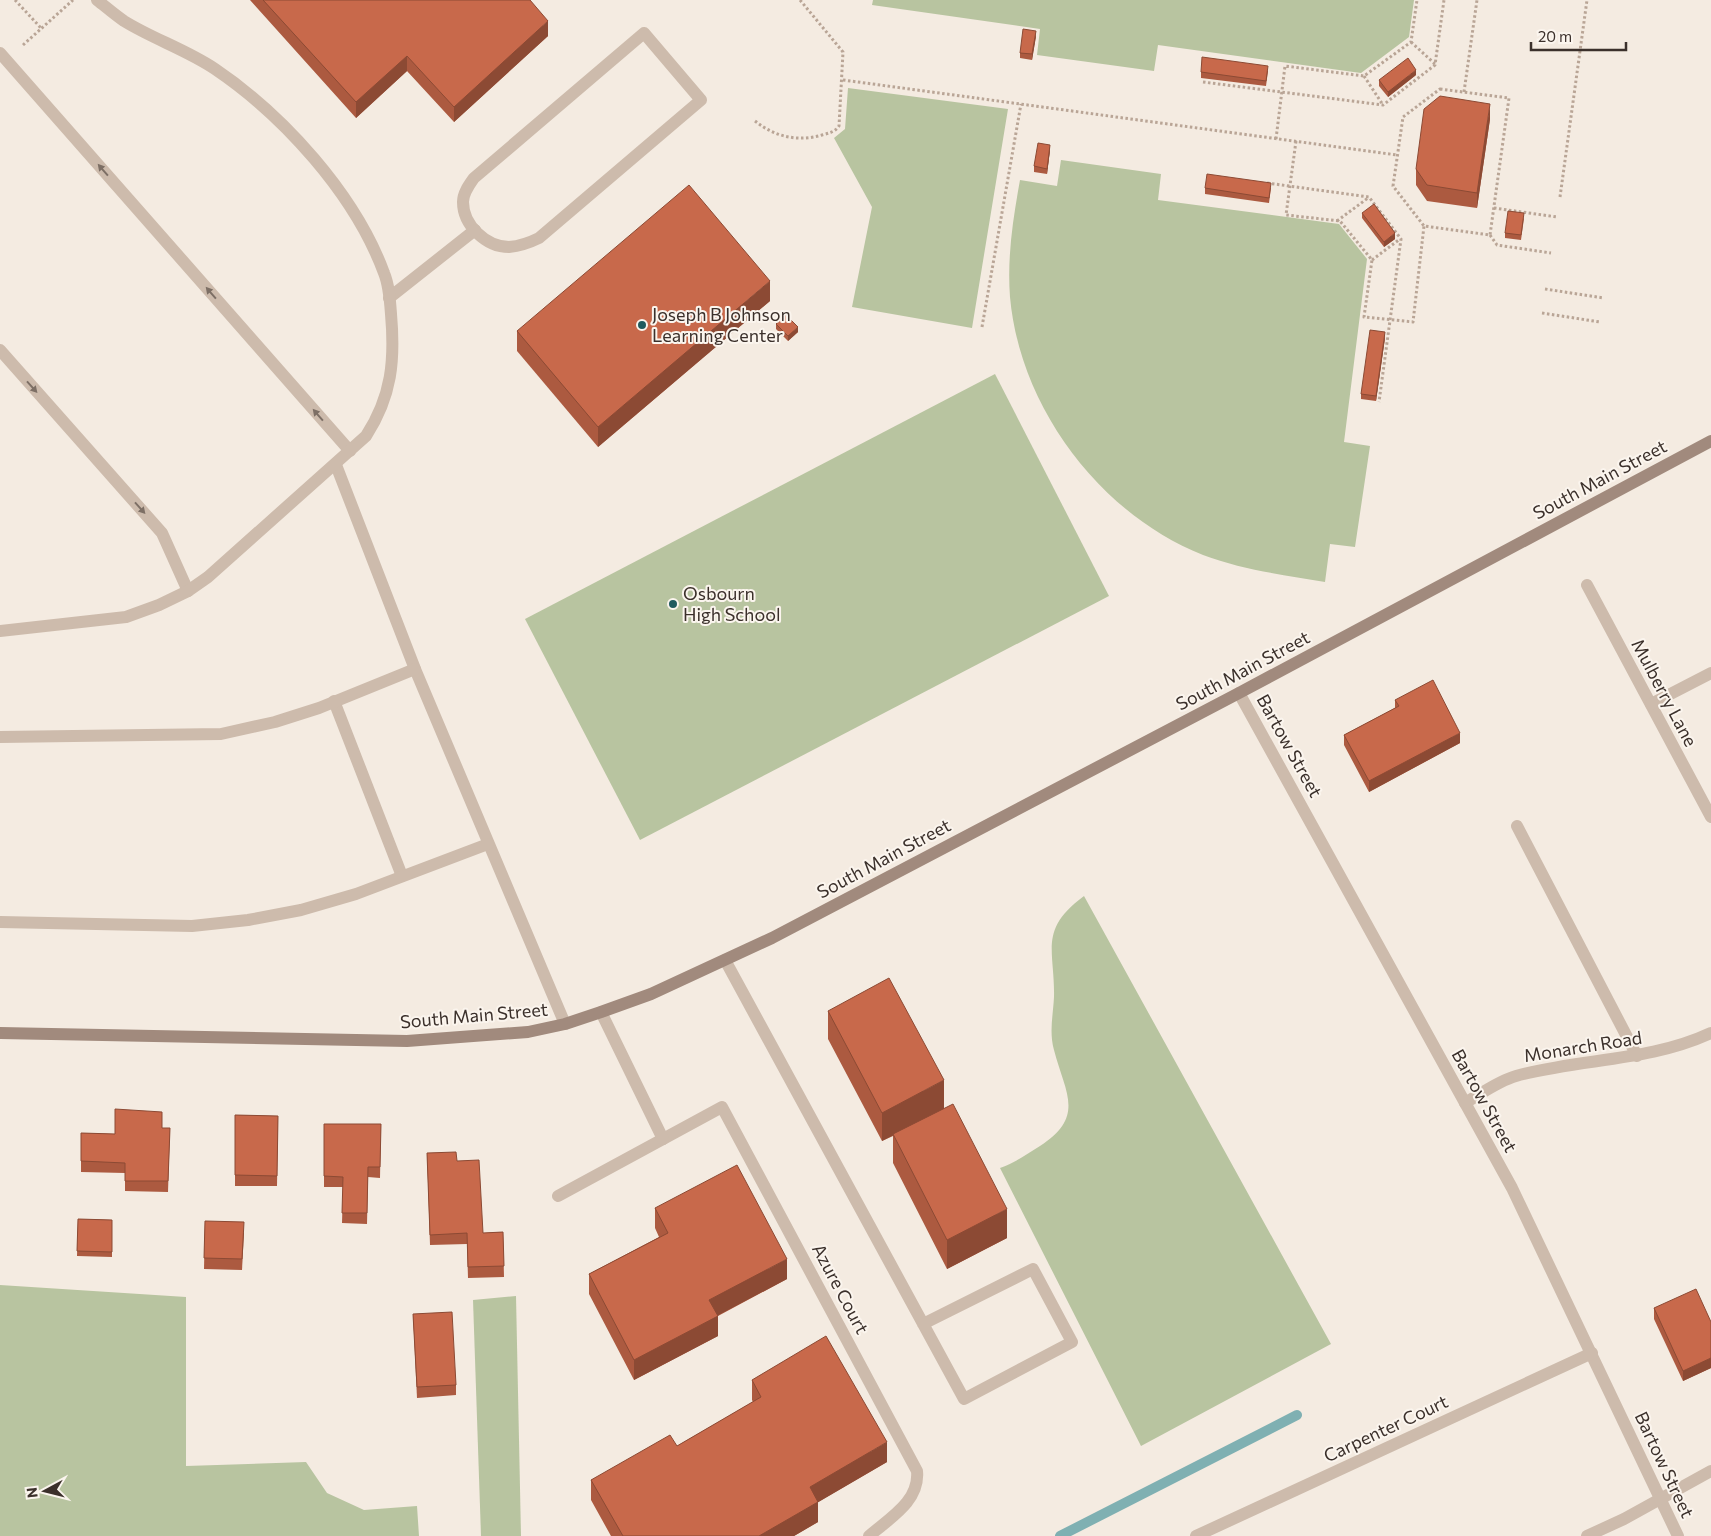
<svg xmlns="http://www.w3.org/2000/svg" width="1711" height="1536" font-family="Commissioner,sans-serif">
	<rect width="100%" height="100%" fill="#f4ebe1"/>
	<!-- green -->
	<g fill="#b8c4a0">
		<polygon points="873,0 1414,0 1409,37 1361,73 1158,45 1154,71 1037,55 1040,29 872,5"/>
		<polygon points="848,88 1008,109 972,328 852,307 872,207 834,138 845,129"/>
		<path d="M1061 160 1161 174 1158 200 1339 224 1367 259 1344 442 1370 446 1355 547 1330 544 1325 582C1284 575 1243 570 1203 555 1100 514 1020 408 1010 297 1007 257 1013 219 1020 180L1057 186Z"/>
		<polygon points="995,374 1109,596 640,840 525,619"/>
		<path d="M1084 896 1331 1344 1141 1446 1000 1168C1015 1163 1027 1154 1040 1146 1086 1116 1065 1093 1054 1050 1049 1032 1053 1016 1054 997 1055 950 1038 930 1084 896Z"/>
		<polygon points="0,1285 186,1297 186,1466 306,1462 327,1493 364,1510 417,1506 419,1536 0,1536"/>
		<polygon points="516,1296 521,1536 481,1536 473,1300"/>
	</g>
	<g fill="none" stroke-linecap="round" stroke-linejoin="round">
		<!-- stream -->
		<polyline stroke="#7fb0b2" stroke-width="10" points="1060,1536 1297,1415"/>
		<!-- path -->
		<g stroke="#b9a596" stroke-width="3" stroke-dasharray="2.5 2.5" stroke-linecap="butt">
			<polyline points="15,0 41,28"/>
			<polyline points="1411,42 1435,64"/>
			<polyline points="23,45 73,0"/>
			<polyline points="1364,76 1383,105"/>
			<polyline points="843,80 1397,155"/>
			<polyline points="1203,82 1383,105 1435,65 1444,0"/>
			<polygon points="1440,89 1509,98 1490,235 1424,226 1393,186 1403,117"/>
			<polyline points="1464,92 1477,0"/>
			<path d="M755 121C775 137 798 142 822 135 829 133 835 132 839 126L843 52 800 0"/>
			<polyline points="1276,139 1285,66 1364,76 1411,42 1417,0"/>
			<polyline points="1296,141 1286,215 1340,221 1372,260 1364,317 1413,322 1424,226"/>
			<polyline points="1267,183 1369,197 1401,239 1379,402"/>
			<polyline points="1560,197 1587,0"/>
			<polyline points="1494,208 1557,217"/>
			<polyline points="1337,221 1368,198"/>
			<polyline points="1490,235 1497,245 1551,253"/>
			<polyline points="1372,260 1400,239"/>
			<polyline points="1545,289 1604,298"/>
			<polyline points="1542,313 1600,322"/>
			<polyline points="982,327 1021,104"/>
		</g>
		<!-- lane -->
		<g stroke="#cdbbac" stroke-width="12">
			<path d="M644 33 701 100 539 238C529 243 520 246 509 247 486 247 463 225 463 202 463 193 469 185 474 178Z"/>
			<polyline points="0,53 350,451"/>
			<polyline points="389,298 475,230"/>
			<polyline points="0,350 162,533 188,591"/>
			<polyline points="336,465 415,669 565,1024"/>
			<path d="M0 631 126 617 159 605 188 591 208 577 366 436C392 396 395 360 391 314 390 300 389 285 384 273 355 194 283 115 215 69 187 50 153 39 124 21 115 15 106 7 97 0"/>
			<polyline points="334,701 402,876"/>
			<polyline points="0,737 221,734 275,722 319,708 415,669"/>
			<polyline points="1517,826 1637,1056"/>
			<polyline points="0,922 192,926 248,920 301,910 356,894 488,844"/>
			<polyline points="725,960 964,1399 1072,1342 1033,1269 923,1324"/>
			<path d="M558 1196 722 1107 917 1471C920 1501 890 1518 869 1536"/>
		</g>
		<!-- street -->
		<g stroke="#cdbbac" stroke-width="12">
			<polyline points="1587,585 1711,817"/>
			<polyline points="1239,693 1512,1188 1678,1536"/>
			<polyline points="1651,704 1711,673"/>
			<polyline points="601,1012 663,1139"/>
			<path d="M1465 1103C1481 1094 1498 1081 1516 1076 1581 1058 1649 1062 1711 1033"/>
			<polyline points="1196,1536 1592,1353"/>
			<polyline points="1587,1536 1624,1519 1711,1471"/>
		</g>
		<!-- secondary -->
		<polyline stroke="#a18a7d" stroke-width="12" points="0,1033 407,1041 528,1032 565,1024 601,1012 651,994 772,938 1239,693 1711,441"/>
	</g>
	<!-- wall -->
	<g fill="#ac5a40">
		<polygon points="250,0 530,0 548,36 454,122 407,71 356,118"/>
		<polygon points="1036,36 1032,60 1020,58 1020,53"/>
		<polygon points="1268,71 1266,86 1201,78 1201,72"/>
		<polygon points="1416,75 1388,97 1379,86 1379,80"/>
		<polygon points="1490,119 1477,208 1427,201 1416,185 1416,169"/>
		<polygon points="1050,150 1047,174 1034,172 1034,166"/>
		<polygon points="1205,188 1271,188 1269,203 1205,194"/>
		<polygon points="1362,213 1395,239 1384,247 1362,218"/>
		<polygon points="1524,218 1521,240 1505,238 1505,233"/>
		<polygon points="770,301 598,447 517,351 517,331"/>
		<polygon points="776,324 798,332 788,341 776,329"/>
		<polygon points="1385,338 1376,401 1361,399 1361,394"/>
		<polygon points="1395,700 1460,743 1369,792 1344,745 1344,735 1395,708"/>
		<polygon points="828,1011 944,1109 1007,1238 947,1269 893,1163 893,1136 882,1141 828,1039"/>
		<polygon points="235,1115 278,1116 277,1186 235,1186"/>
		<polygon points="324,1124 381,1124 380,1178 368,1177 367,1224 342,1223 343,1187 324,1187"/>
		<polygon points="162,1128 170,1128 168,1192 125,1191 125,1173 81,1172 81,1133 115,1134"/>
		<polygon points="427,1153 457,1161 483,1233 503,1232 504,1277 468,1278 467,1244 430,1245"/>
		<polygon points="655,1208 787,1279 718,1316 718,1336 634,1380 589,1294 589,1274 659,1237 655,1228"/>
		<polygon points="78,1219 112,1220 112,1257 77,1256"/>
		<polygon points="205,1221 244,1233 242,1270 204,1269"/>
		<polygon points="1654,1308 1711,1322 1711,1368 1683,1381 1654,1319"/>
		<polygon points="413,1314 456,1385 456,1395 417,1398"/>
		<polygon points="752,1380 887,1462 818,1502 818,1522 794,1536 611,1536 591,1500 591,1480 677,1446 753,1402 752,1400"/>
	</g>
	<!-- shaded-wall -->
	<g fill="#8c4a34">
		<polygon points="548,21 548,36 454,122 454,107"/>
		<polygon points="1036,31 1036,36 1032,60 1032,54"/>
		<polygon points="407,56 407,71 356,118 356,102"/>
		<polygon points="1416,70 1416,75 1388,97 1388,92"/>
		<polygon points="1490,104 1490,119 1477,208 1477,193"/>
		<polygon points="1050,145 1050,150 1047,174 1047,169"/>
		<polygon points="1395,233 1395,239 1384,247 1384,242"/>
		<polygon points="770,281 770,301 598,447 598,427"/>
		<polygon points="798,327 798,332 788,341 788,336"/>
		<polygon points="1385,332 1385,338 1376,401 1376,396"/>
		<polygon points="1460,733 1460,743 1369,792 1369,781"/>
		<polygon points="944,1080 944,1109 882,1141 882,1113"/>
		<polygon points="1007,1209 1007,1238 947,1269 947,1240"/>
		<polygon points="787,1259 787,1279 709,1320 709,1300"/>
		<polygon points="718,1316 718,1336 634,1380 634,1360"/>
		<polygon points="1711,1358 1711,1368 1683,1381 1683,1371"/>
		<polygon points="887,1442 887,1462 810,1507 810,1487"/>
		<polygon points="818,1502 818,1522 794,1536 759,1536"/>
	</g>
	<!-- building -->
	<g fill="#c8694b" stroke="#8c4a34">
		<polygon points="263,0 530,0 548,21 454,107 407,56 356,102"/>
		<polygon points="1023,29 1036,31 1032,54 1020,53"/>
		<polygon points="1202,57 1268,66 1266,81 1201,72"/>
		<polygon points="1408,58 1416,70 1388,92 1379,80"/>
		<polygon points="1440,96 1490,104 1477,193 1427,185 1416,169 1424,109"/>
		<polygon points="1038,143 1050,145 1047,169 1034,166"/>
		<polygon points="1207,174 1271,183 1269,198 1205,188"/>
		<polygon points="689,185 770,281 598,427 517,331"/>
		<polygon points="1374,204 1395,233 1384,242 1362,213"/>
		<polygon points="1508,211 1524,213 1521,235 1505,233"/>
		<polygon points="786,315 798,327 788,336 776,324"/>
		<polygon points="1370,330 1385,332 1376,396 1361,394"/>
		<polygon points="1433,680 1460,733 1369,781 1344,735 1399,706 1395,700"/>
		<polygon points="889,978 944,1080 882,1113 828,1011"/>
		<polygon points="953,1104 1007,1209 947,1240 893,1134"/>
		<polygon points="115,1109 162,1112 162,1128 170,1128 168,1181 125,1181 125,1163 81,1161 81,1133 115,1134"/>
		<polygon points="235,1115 278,1116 277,1176 235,1175"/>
		<polygon points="324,1124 381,1124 380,1167 368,1167 367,1213 342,1213 343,1177 324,1176"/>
		<polygon points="456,1152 457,1161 479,1160 483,1233 503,1232 504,1266 468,1267 467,1233 430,1235 427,1153"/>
		<polygon points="737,1165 787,1259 709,1300 718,1316 634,1360 589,1274 668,1233 655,1208"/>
		<polygon points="78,1219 112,1220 112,1252 77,1251"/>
		<polygon points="205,1221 244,1222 242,1259 204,1258"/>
		<polygon points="1696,1289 1711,1322 1711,1358 1683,1371 1654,1308"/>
		<polygon points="452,1312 456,1385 417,1387 413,1314"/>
		<polygon points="826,1336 887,1442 810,1487 818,1502 759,1536 623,1536 591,1480 670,1435 677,1446 761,1397 752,1380"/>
	</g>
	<!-- one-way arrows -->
	<defs><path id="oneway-solid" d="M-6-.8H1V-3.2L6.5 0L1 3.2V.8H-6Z" transform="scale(1.25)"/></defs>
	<g fill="#7d6f65">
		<use href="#oneway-solid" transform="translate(103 170) rotate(-131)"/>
		<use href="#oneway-solid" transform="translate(211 293) rotate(-131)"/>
		<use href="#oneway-solid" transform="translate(32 387) rotate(48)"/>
		<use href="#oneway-solid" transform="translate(318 415) rotate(-131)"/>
		<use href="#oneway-solid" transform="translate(140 508) rotate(48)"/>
	</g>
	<!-- markers -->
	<g fill="#1f5a5e" stroke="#fbf5ee" stroke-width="2">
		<circle cx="642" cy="325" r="5"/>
		<circle cx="673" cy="604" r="5"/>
	</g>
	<g text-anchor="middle" stroke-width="4" stroke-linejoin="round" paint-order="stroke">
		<!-- poi labels -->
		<g font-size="18" fill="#3b302b" stroke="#fbf5ee" text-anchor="start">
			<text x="652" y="321">Joseph B Johnson<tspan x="652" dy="21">Learning Center</tspan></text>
			<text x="683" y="600">Osbourn<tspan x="683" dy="21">High School</tspan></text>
		</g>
		<!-- street labels -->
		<g font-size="18" fill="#3b302b" stroke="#fbf5ee">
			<text transform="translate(1600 480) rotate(-28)" y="6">South Main Street</text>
			<text transform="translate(1243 671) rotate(-28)" y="6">South Main Street</text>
			<text transform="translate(1664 693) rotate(62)" y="6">Mulberry Lane</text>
			<text transform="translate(1289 746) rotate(61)" y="6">Bartow Street</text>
			<text transform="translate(884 859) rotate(-28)" y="6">South Main Street</text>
			<text transform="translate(474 1016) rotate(-5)" y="6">South Main Street</text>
			<text transform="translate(1583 1047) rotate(-9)" y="6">Monarch Road</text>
			<text transform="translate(1484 1101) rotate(61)" y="6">Bartow Street</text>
			<text transform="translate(840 1289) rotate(62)" y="6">Azure Court</text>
			<text transform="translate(1386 1429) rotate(-25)" y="6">Carpenter Court</text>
			<text transform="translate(1664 1465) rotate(65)" y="6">Bartow Street</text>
		</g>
	</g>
	<!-- north arrow -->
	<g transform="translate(45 1491) rotate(263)" stroke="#fbf5ee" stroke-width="4" paint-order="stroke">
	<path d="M0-4L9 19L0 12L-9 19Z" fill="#3b302b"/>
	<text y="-8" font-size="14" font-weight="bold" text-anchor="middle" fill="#3b302b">N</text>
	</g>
	<!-- scale -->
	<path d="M1531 42v8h95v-8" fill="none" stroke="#3b302b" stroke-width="2.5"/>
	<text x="1538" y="42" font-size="15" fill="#3b302b" stroke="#fbf5ee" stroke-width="4" paint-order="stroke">20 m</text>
</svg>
